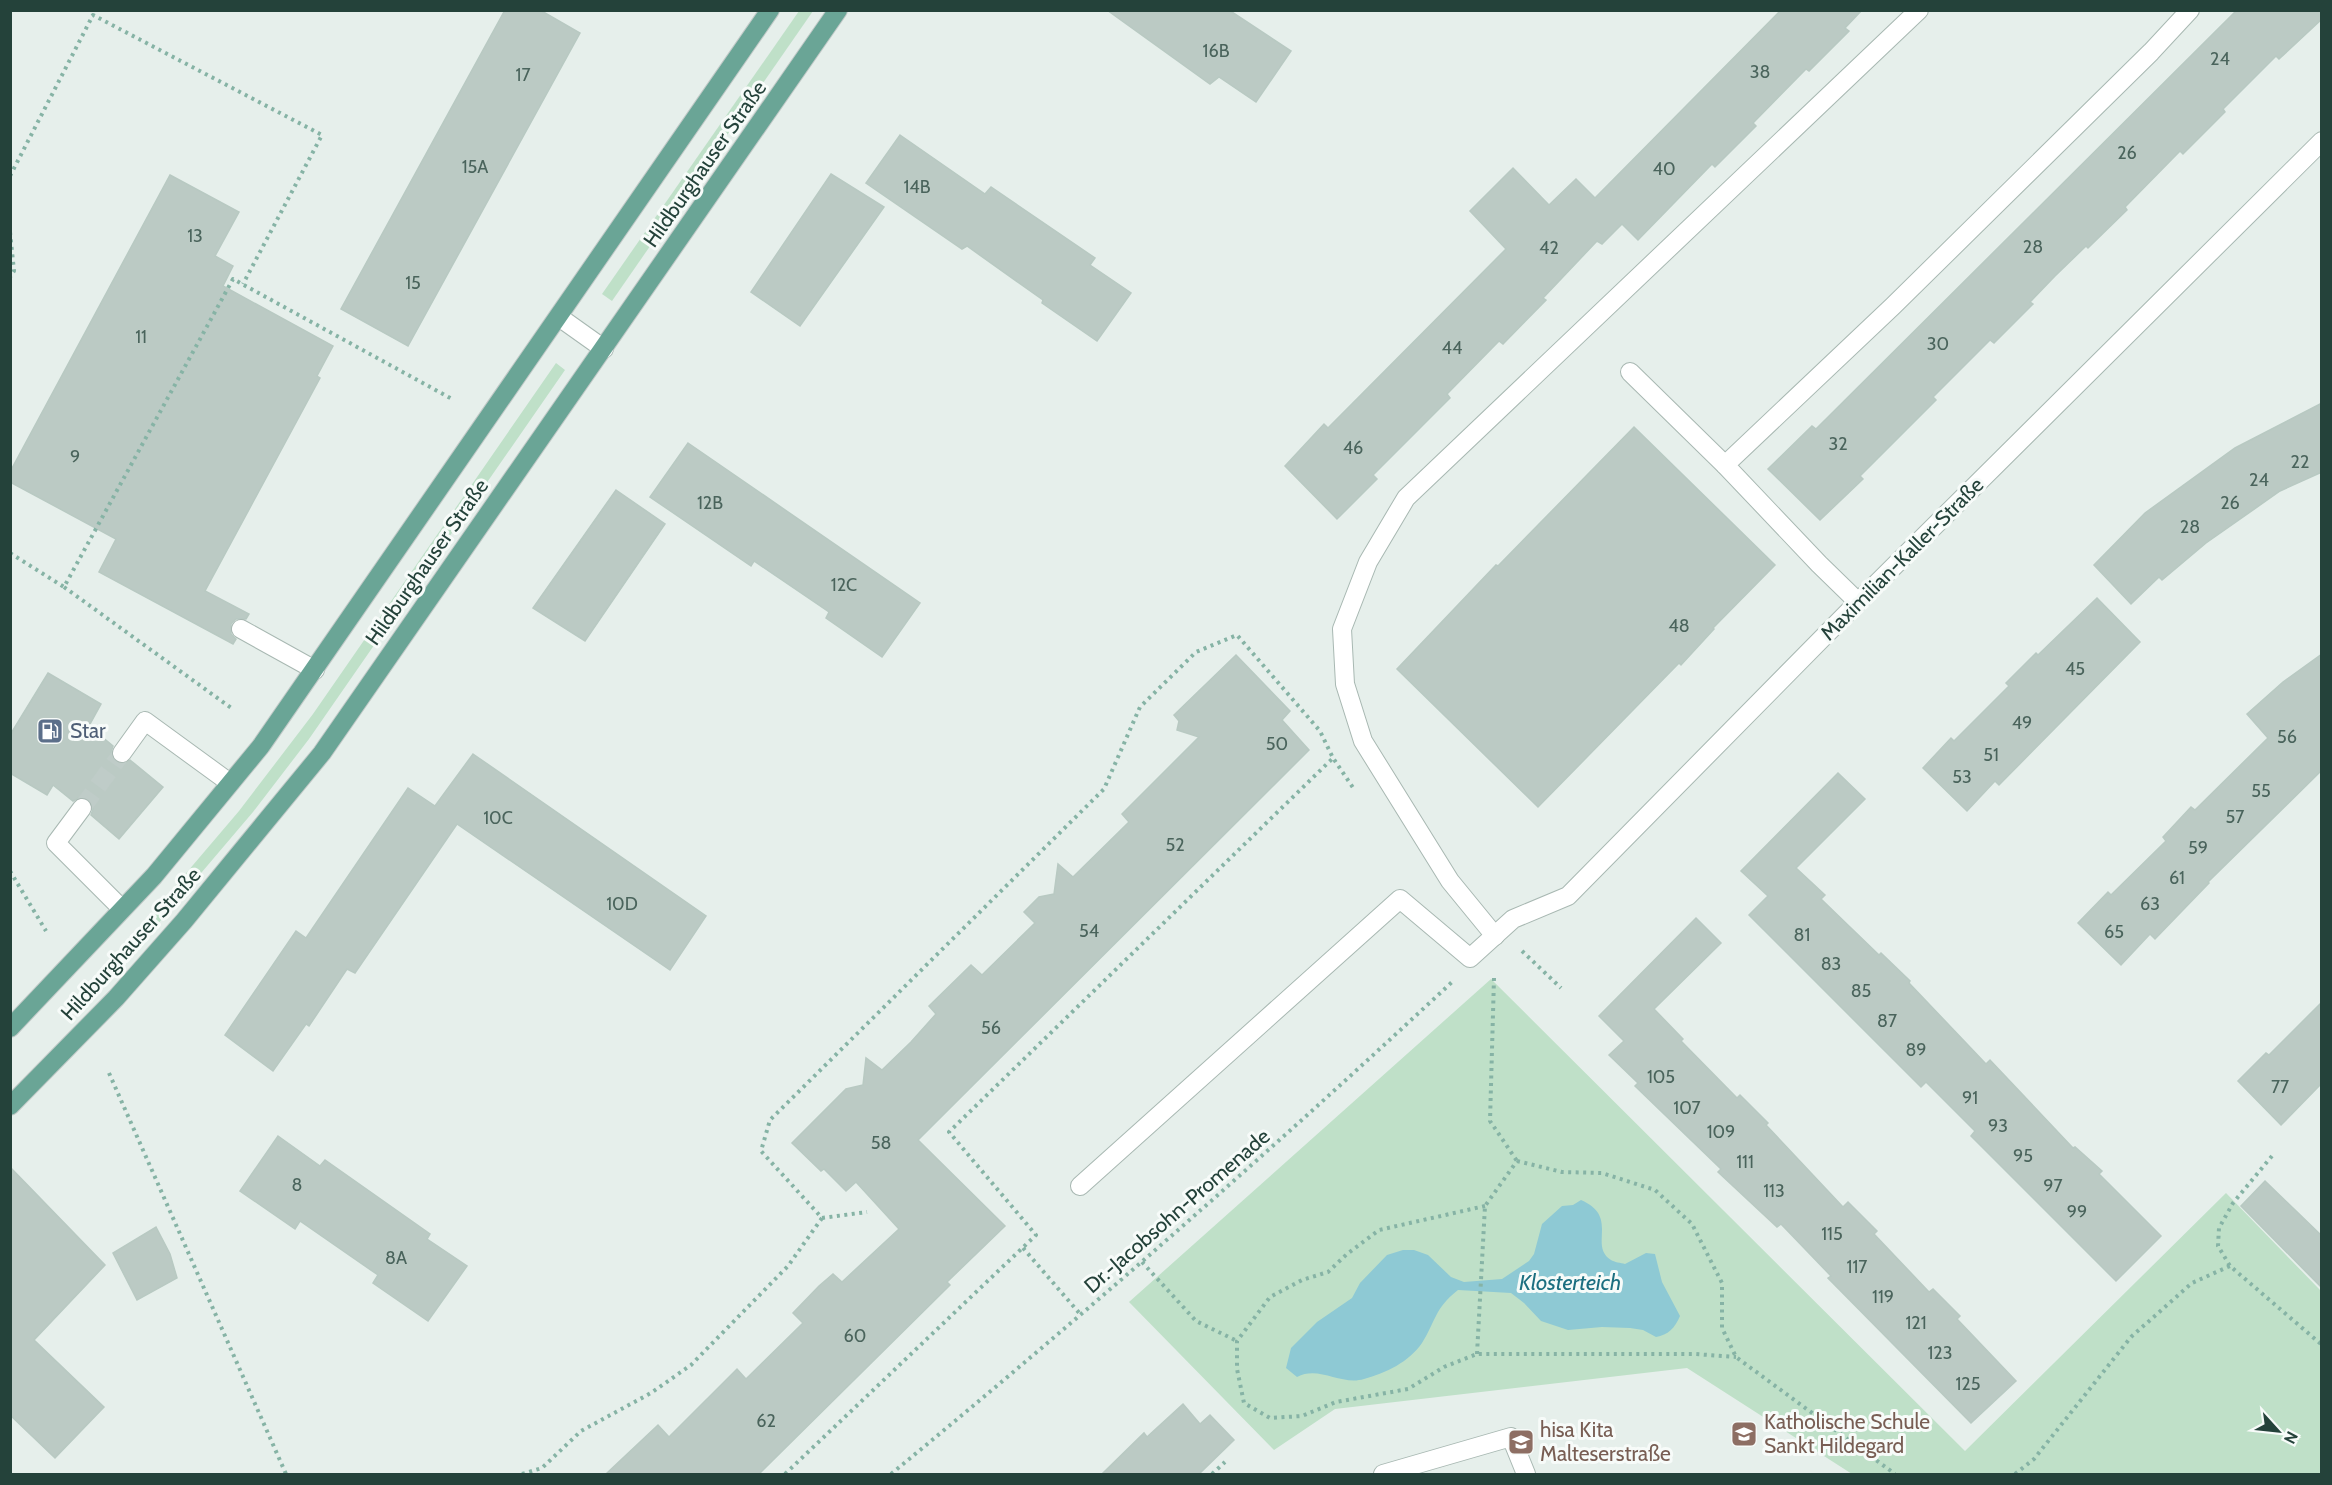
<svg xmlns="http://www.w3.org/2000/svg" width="2332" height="1485" font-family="Cabin,sans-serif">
	<rect width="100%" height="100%" fill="#e6efeb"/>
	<!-- green -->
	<g fill="#bfe0c8">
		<polygon points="799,11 813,11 612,301 602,294"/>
		<polygon points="556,363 565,370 309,739 253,812 145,939 136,932 239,811 313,714"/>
		<polygon points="1491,979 1965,1451 2226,1193 2321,1291 2321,1474 1852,1474 1687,1368 1335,1409 1274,1450 1129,1302"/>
	</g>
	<!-- water -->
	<path fill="#8ec9d4" d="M1581 1200C1620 1217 1588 1245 1611 1260 1614 1262 1621 1263 1625 1264L1646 1253 1655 1254 1662 1282 1680 1316C1675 1328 1668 1335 1656 1337L1643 1330 1630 1328 1602 1327 1568 1330 1541 1321 1524 1303 1511 1293 1458 1290C1434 1309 1436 1321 1422 1343 1409 1362 1386 1373 1364 1379 1341 1386 1319 1365 1297 1377L1286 1368 1291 1348 1317 1322 1352 1298 1360 1283 1387 1255 1403 1250H1414L1428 1255 1451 1277 1464 1282 1502 1279 1529 1261 1534 1254 1542 1224 1562 1206 1573 1205Z"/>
	<!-- building -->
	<g fill="#bbcac4" stroke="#b8c9c2" stroke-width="1.5">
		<polygon points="505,10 540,10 580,33 408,346 341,309"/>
		<polygon points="1107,10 1229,10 1291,51 1256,102 1219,77 1210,84"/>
		<polygon points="1781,10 1862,10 1845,28 1849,31 1809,71 1806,69 1753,123 1756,126 1715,167 1712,164 1638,240 1622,224 1602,244 1597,241 1543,298 1546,300 1503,344 1499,341 1447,394 1450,398 1373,475 1377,479 1337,519 1285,466 1324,424 1328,428 1506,249 1470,211 1513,168 1549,205 1576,179 1595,198"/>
		<polygon points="2237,10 2322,10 2322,19 2279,59 2276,56 2223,109 2225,112 2183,154 2180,151 2125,207 2127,210 2088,248 2086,246 2055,276 2030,302 2033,304 1994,343 1990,340 1933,397 1936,400 1860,476 1863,479 1820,520 1768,469 1812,426 1816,429"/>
		<polygon points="900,135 985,194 991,187 1095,258 1090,265 1131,293 1097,341 1042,303 1043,300 967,246 962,249 866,183"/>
		<polygon points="831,174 884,207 800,326 751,292"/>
		<polygon points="170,175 239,212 215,256 233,266 223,286 333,346 317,376 320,378 205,591 249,614 246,619 236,619 231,624 231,634 236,639 233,644 99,572 116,539 10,482 10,472"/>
		<polygon points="2322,403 2322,472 2280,491 2206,543 2162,580 2159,577 2131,604 2094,565 2145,513 2235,448"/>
		<polygon points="1634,427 1775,565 1713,628 1714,629 1681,665 1679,663 1538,807 1397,669 1496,565 1498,566"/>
		<polygon points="688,443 920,603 882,657 826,618 829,612 754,561 751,566 650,497"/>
		<polygon points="616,490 665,524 585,641 533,608"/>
		<polygon points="2097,598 2140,642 1999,785 1995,781 1967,811 1923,768 1951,738 1954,741 2009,686 2006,683 2036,653 2038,655"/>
		<polygon points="2322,654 2322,770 2208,882 2209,883 2155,939 2150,934 2121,965 2078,923 2108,892 2111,895 2166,841 2163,837 2191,807 2195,810 2268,738 2247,714 2283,682"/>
		<polygon points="1236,655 1290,711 1282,720 1309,750 918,1140 1005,1226 947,1282 950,1285 759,1474 606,1474 658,1425 669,1437 737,1369 746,1379 803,1323 793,1313 819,1286 833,1274 842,1282 899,1229 856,1182 846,1191 824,1169 821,1171 792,1143 846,1089 863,1085 866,1058 882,1070 911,1042 936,1014 929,1006 971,965 982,975 1035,923 1024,912 1039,897 1054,894 1058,864 1073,877 1129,822 1122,814 1199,737 1177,730 1179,721 1174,715"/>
		<polygon points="48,673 101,704 89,726 113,746 111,752 115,762 121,764 130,760 163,787 119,839 91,815 93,809 88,799 78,798 73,801 53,785 47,795 10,773 10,735"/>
		<polygon points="473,754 706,916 670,970 457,824 355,973 347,969 309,1026 306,1024 273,1071 225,1035 296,931 306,938 408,788 435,806"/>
		<polygon points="1838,773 1865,799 1796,868 1825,895 1821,899 1851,928 1879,955 1881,953 1910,981 1909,983 1986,1064 1990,1060 2073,1148 2075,1147 2102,1171 2099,1174 2161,1236 2116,1281 1971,1136 1975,1131 1926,1082 1921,1087 1749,915 1768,896 1741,871"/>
		<polygon points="1696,918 1721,943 1654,1009 1683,1039 1681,1041 1737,1098 1740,1095 1768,1123 1766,1125 1843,1207 1848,1202 1877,1231 1874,1234 1929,1292 1933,1289 1960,1316 1957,1319 2016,1381 1971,1423 1828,1278 1831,1276 1781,1224 1777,1227 1718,1172 1721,1169 1635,1086 1638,1083 1609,1055 1624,1041 1599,1016"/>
		<polygon points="2322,1002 2322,1083 2281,1125 2238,1081 2266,1053 2269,1055"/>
		<polygon points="278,1136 320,1166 325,1160 430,1234 427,1239 467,1266 428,1321 373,1283 378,1275 300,1221 295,1229 240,1191"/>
		<polygon points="10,1167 105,1265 34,1340 104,1407 55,1458 10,1415"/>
		<polygon points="2265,1181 2322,1236 2322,1288 2241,1206"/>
		<polygon points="156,1227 170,1254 177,1278 137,1300 113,1253"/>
		<polygon points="1183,1404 1200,1424 1210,1415 1234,1440 1199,1474 1102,1474 1144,1433 1147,1437"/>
	</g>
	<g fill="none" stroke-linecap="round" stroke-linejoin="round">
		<!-- minor-tunnel -->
		<polyline stroke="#bfccc8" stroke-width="18" stroke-dasharray="18 9" stroke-linecap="butt" points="82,808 122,753"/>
		<defs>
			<g id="minor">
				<polyline points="559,317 604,349"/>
				<polyline points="1630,372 1725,465"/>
				<polyline points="1858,602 1819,564 1725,465 1893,306 2151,52 2190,10"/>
				<polyline points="241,629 315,670"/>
				<polyline points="122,753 145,721 230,783"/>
				<polyline points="82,808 56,843 122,909"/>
				<polyline points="1495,936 1450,881 1363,741 1345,684 1342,629 1368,562 1406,498 1919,10"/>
				<polyline points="1080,1186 1400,899 1470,958 1513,919 1568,896 1858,602 2322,141"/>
				<polyline points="1383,1474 1511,1437 1526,1474"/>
			</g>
			<g id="major">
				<polyline points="10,1028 154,876 261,746 770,10"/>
				<polyline points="10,1106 116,998 184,921 322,753 838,10"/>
			</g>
		</defs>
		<!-- minor casing -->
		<use href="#minor" stroke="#a8b8b2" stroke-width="20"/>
		<!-- major casing -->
		<use href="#major" stroke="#c2cac8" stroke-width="20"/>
		<!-- path -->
		<g stroke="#86b3a5" stroke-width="4" stroke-dasharray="3 4.5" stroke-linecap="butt">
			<polyline points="10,176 93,15 322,135 243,284"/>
			<polyline points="10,232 14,271 10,277"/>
			<polyline points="10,553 64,587 233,279 452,399"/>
			<polyline points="64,587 234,710"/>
			<polyline points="10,871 46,931"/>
			<polyline points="1522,951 1561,988"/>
			<polyline points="1494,978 1490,1121 1517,1161"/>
			<polyline points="109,1073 286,1474"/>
			<polyline points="2272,1156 2233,1203 2219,1228 2218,1246 2230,1266 2322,1345"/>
			<polyline points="1517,1161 1562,1172 1602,1173 1655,1190 1692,1224 1722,1283 1722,1328 1736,1357 1895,1474"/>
			<polyline points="1485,1206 1379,1230 1347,1254 1328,1272 1302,1280 1270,1297 1237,1341 1237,1369 1244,1403 1270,1418 1302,1416 1336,1402 1408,1389 1444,1367 1477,1354 1695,1354 1736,1357"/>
			<polyline points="822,1218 867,1212"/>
			<polyline points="1023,1248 1081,1315"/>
			<polyline points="1142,1262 1196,1321 1237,1341"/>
			<polyline points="1477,1354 1485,1206 1517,1161"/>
			<polyline points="522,1474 542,1468 581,1431 651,1393 691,1365 788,1266 822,1218 761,1151 770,1120 1104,789 1140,707 1196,652 1237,635 1320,731 1333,758 1354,789"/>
			<polyline points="785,1474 1036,1235 949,1132 1333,758"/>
			<path d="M891 1474C1083 1316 1270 1152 1452 982"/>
			<polyline points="1212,1474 1225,1462"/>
			<polyline points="2015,1474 2034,1459 2131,1337 2192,1283 2230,1266"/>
		</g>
		<!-- minor -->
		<use href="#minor" stroke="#fff" stroke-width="18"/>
		<!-- major -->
		<use href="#major" stroke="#6aa596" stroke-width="18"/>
	</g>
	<!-- icons -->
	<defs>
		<symbol id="fuel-square" viewBox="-11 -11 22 22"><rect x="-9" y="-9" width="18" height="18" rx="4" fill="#5c6f8a" stroke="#f7fbf9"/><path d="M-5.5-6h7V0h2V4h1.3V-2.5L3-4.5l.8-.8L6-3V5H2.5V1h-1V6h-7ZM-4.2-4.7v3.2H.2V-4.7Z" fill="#fff"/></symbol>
		<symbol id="school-square" viewBox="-11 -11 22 22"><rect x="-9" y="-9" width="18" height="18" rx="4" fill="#8d6e63" stroke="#f7fbf9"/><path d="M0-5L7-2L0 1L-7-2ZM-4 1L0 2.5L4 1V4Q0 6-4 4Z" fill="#fff"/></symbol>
	</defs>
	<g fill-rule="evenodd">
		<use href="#fuel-square" x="35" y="716" width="30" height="30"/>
		<use href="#school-square" x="1729" y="1419" width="30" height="30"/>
		<use href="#school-square" x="1506" y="1427" width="30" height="30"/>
	</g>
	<g text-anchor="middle" stroke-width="6" stroke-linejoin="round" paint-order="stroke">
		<!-- number labels -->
		<g font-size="18" fill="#4a645c">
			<text x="1216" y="57">16B</text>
			<text x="2220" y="65">24</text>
			<text x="1760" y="78">38</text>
			<text x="523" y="81">17</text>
			<text x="2127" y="159">26</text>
			<text x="475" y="173">15A</text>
			<text x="1664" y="175">40</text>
			<text x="917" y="193">14B</text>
			<text x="195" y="242">13</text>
			<text x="2033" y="253">28</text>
			<text x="1549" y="254">42</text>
			<text x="413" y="289">15</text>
			<text x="141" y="343">11</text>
			<text x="1938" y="350">30</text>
			<text x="1452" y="354">44</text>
			<text x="1838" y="450">32</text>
			<text x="1353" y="454">46</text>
			<text x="75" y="463">9</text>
			<text x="2300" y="468">22</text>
			<text x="2259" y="486">24</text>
			<text x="710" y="509">12B</text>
			<text x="2230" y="509">26</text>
			<text x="2190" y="533">28</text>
			<text x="844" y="591">12C</text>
			<text x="1679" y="632">48</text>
			<text x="2075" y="675">45</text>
			<text x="2022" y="729">49</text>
			<text x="2287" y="743">56</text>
			<text x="1277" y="750">50</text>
			<text x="1991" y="761">51</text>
			<text x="1962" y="783">53</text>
			<text x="2261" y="797">55</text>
			<text x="2235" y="823">57</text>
			<text x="498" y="824">10C</text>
			<text x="1175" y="851">52</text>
			<text x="2198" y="854">59</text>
			<text x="2177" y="884">61</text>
			<text x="622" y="910">10D</text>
			<text x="2150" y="910">63</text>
			<text x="1089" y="937">54</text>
			<text x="2114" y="938">65</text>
			<text x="1802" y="941">81</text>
			<text x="1831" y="970">83</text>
			<text x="1861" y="997">85</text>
			<text x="1887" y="1027">87</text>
			<text x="991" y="1034">56</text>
			<text x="1916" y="1056">89</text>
			<text x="1661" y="1083">105</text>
			<text x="2280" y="1093">77</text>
			<text x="1970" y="1104">91</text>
			<text x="1687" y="1114">107</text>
			<text x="1998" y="1132">93</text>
			<text x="1721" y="1138">109</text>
			<text x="881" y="1149">58</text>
			<text x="2023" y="1162">95</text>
			<text x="1745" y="1168">111</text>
			<text x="297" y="1191">8</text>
			<text x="2053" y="1192">97</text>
			<text x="1774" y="1197">113</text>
			<text x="2077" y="1218">99</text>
			<text x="1832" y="1240">115</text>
			<text x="396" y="1264">8A</text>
			<text x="1857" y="1273">117</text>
			<text x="1883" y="1303">119</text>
			<text x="1916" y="1329">121</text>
			<text x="855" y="1342">60</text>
			<text x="1940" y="1359">123</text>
			<text x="1968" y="1390">125</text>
			<text x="766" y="1427">62</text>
		</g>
		<!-- street labels -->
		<g font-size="21" fill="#24423a" stroke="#f7fbf9">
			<text transform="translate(705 164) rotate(-55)" y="7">Hildburghauser Straße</text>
			<text transform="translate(1902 559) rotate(-45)" y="7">Maximilian-Kaller-Straße</text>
			<text transform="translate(427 562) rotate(-55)" y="7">Hildburghauser Straße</text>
			<text transform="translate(131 944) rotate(-48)" y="7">Hildburghauser Straße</text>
			<text transform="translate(1177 1211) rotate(-41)" y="7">Dr.-Jacobsohn-Promenade</text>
		</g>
		<!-- service labels -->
		<g font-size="21" fill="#4e5e75" stroke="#f7fbf9" text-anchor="start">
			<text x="70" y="738">Star</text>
		</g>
		<!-- education labels -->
		<g font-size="21" fill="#785e54" stroke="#f7fbf9" text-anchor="start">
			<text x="1764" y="1429">Katholische Schule<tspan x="1764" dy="24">Sankt Hildegard</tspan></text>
			<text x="1540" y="1437">hisa Kita<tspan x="1540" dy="24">Malteserstraße</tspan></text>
		</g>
		<!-- water labels -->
		<g font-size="22" font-style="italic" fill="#1c6f80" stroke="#f7fbf9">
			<text x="1570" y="1290">Klosterteich</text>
		</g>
	</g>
	<!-- border -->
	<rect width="2332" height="1485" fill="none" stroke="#24423a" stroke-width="24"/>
	<!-- north arrow -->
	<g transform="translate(2278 1431) rotate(117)" stroke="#f7fbf9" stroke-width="4.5" paint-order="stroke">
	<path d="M0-4.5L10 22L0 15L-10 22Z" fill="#24423a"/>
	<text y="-9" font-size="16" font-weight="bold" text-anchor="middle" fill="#24423a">N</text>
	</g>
</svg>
